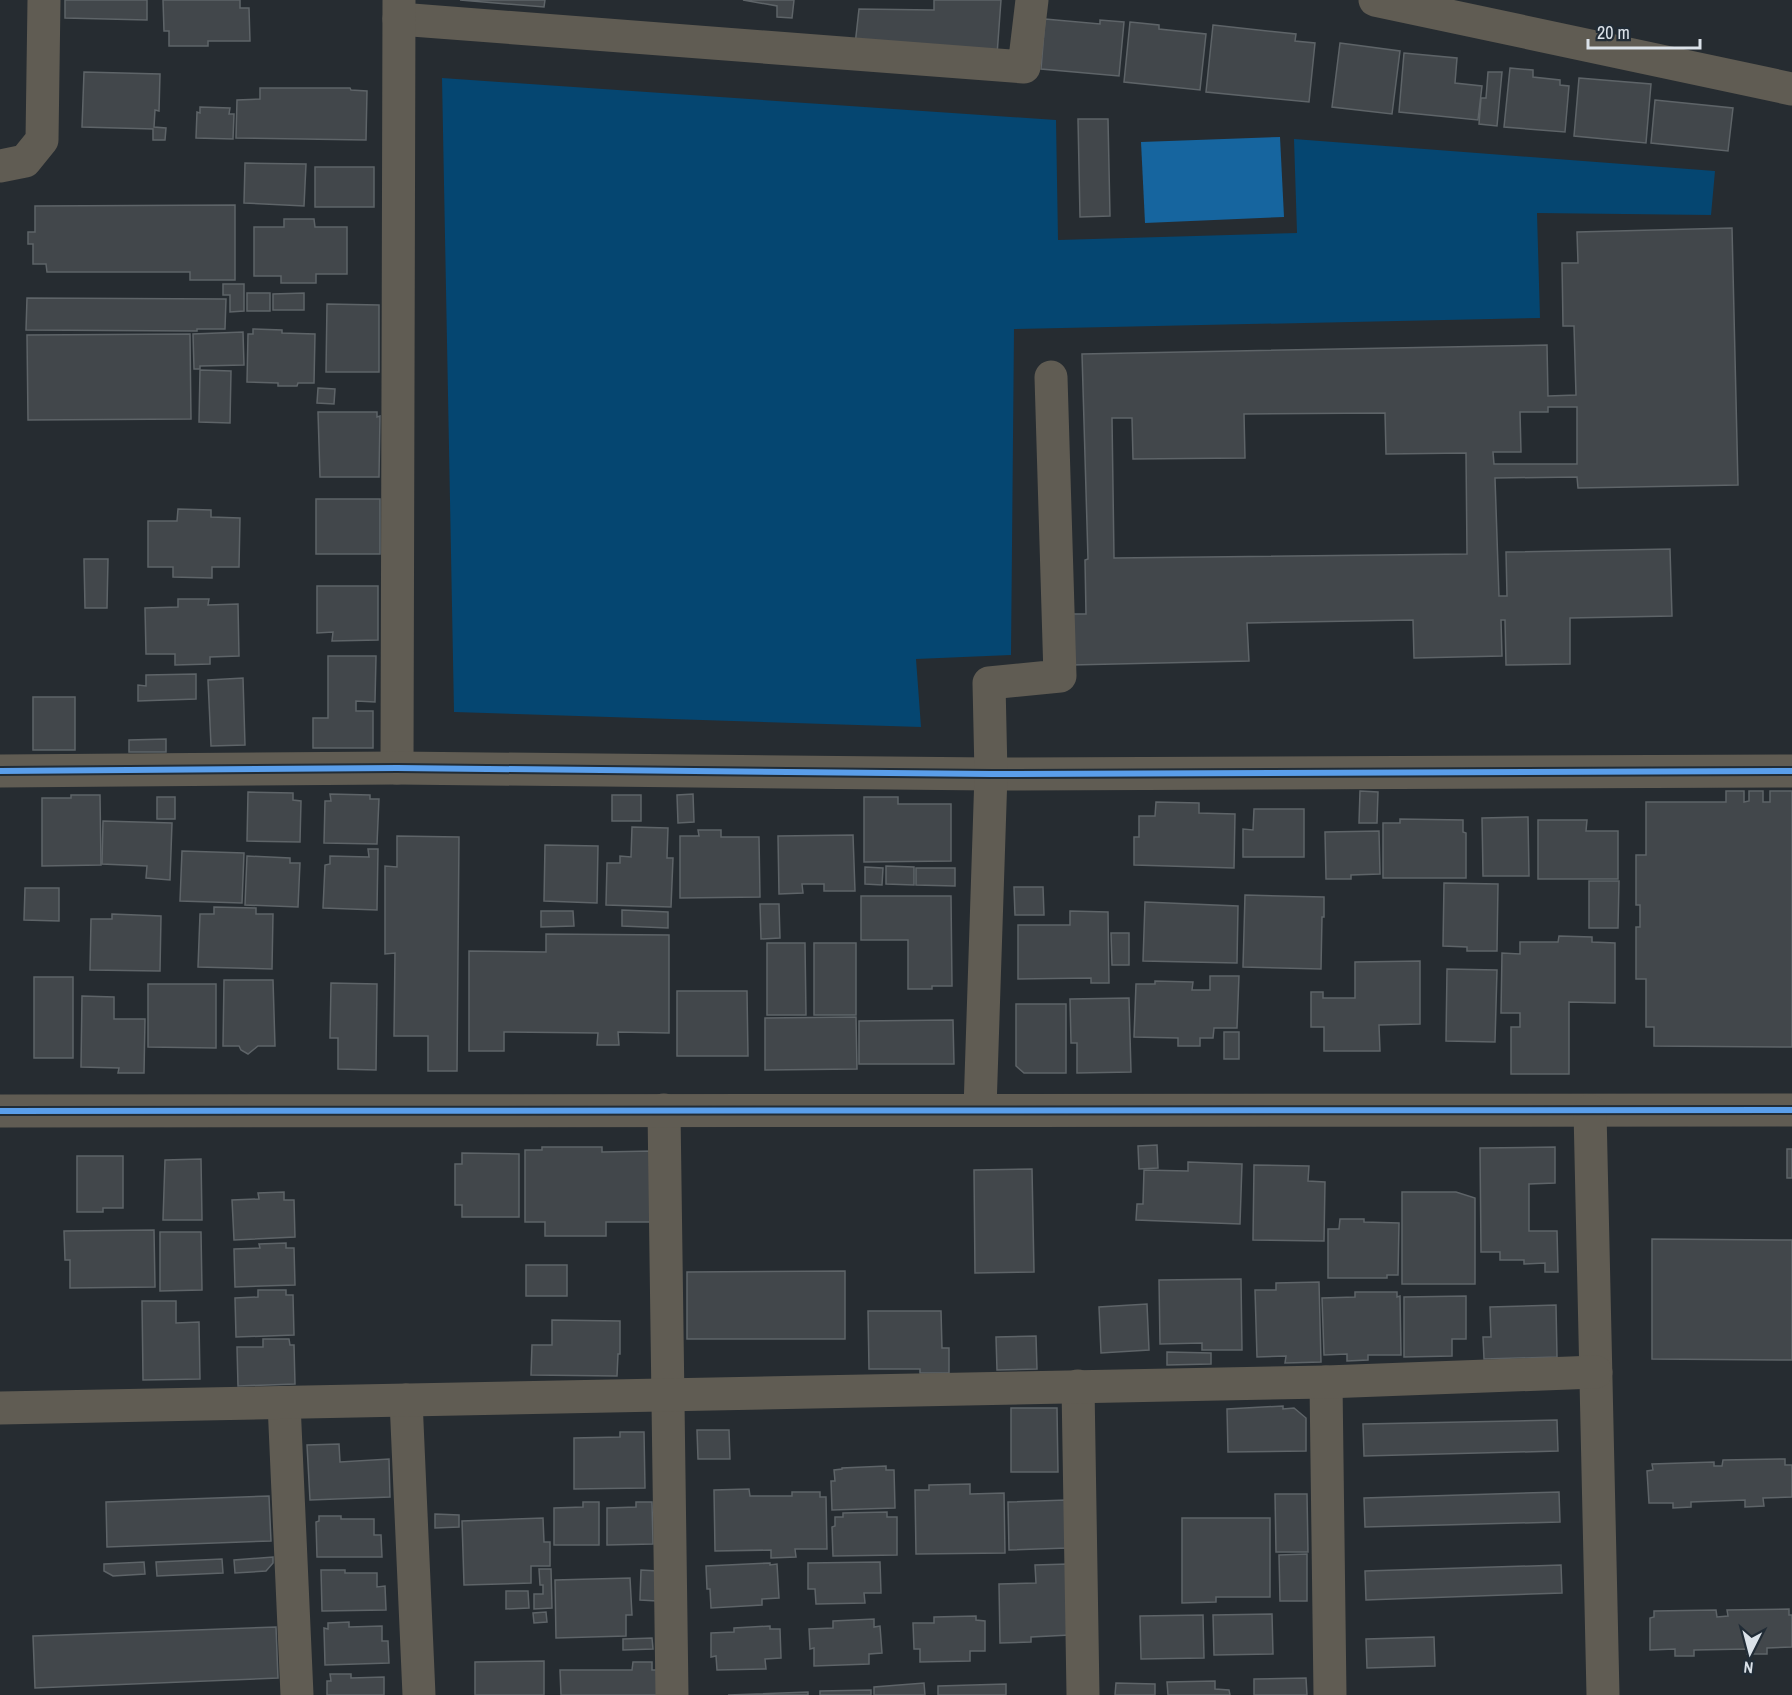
<svg xmlns="http://www.w3.org/2000/svg" width="1792" height="1695" font-family="'Archivo Narrow',sans-serif">
	<rect width="100%" height="100%" fill="#262c31"/>
	<!-- green -->
	<polygon fill="#054671" points="442,78 1056,120 1058,240 1297,233 1294,139 1715,171 1711,215 1537,213 1540,318 1014,329 1011,655 916,659 921,727 454,712"/>
	<!-- water -->
	<polygon fill="#16659f" points="1280,137 1284,217 1145,223 1141,142"/>
	<!-- building -->
	<g fill="#42474b" stroke="#5e6468" stroke-width="1.5" fill-rule="evenodd">
		<polygon points="65,0 147,0 147,20 65,18"/>
		<polygon points="163,0 240,0 240,8 249,8 250,41 208,41 208,46 169,46 169,31 164,31"/>
		<polygon points="460,0 545,0 544,7"/>
		<polygon points="743,0 794,0 792,18 777,17 777,6"/>
		<polygon points="934,0 1001,0 997,55 855,45 859,9 934,10"/>
		<polygon points="1045,19 1100,24 1100,20 1124,22 1119,76 1041,69"/>
		<polygon points="1130,22 1159,25 1159,29 1206,34 1200,90 1124,82"/>
		<polygon points="1213,25 1296,34 1295,41 1315,43 1309,102 1206,92"/>
		<polygon points="1340,43 1400,51 1392,114 1332,107"/>
		<polygon points="1404,53 1457,58 1455,83 1482,86 1478,120 1399,112"/>
		<polygon points="1510,68 1533,70 1533,77 1560,80 1560,85 1569,86 1565,132 1504,127"/>
		<polygon points="84,72 160,74 159,111 155,110 154,127 166,128 165,140 153,140 153,129 82,127"/>
		<polygon points="1488,72 1502,72 1497,126 1479,124 1481,98 1486,98"/>
		<polygon points="1579,78 1651,84 1646,143 1574,136"/>
		<polygon points="260,88 350,88 351,90 367,91 366,140 236,138 237,100 260,99"/>
		<polygon points="1655,100 1733,108 1728,151 1651,143"/>
		<polygon points="200,107 230,108 229,114 234,114 233,139 196,138 197,112 200,113"/>
		<polygon points="1078,119 1108,119 1110,216 1080,217"/>
		<polygon points="245,163 306,164 304,206 244,203"/>
		<rect x="315" y="167" width="59" height="40"/>
		<polygon points="235,205 235,280 190,280 190,272 47,272 46,264 33,264 33,244 28,244 28,232 35,232 35,206"/>
		<polygon points="284,219 314,219 315,227 347,227 347,274 316,274 316,283 281,283 281,276 254,276 254,227 284,227"/>
		<path d="M1732 228 1738 485 1578 488 1577 477 1495 478 1499 596H1507L1506 552 1670 549 1672 616 1570 618V664L1506 665 1505 620H1501L1502 656 1414 658 1413 620 1247 623 1249 661 1071 665 1069 614H1086L1085 560 1088 559 1082 354 1547 345 1548 396 1576 395 1574 326H1563L1562 263H1578L1577 232ZM1548 407H1577V464H1494L1493 452H1521L1520 412H1548ZM1385 413 1386 454 1466 453 1467 554 1114 558 1112 418H1132L1133 459 1245 458 1244 414Z"/>
		<polygon points="223,284 244,284 244,311 230,312 230,295 223,295"/>
		<rect x="247" y="293" width="23" height="18"/>
		<polygon points="304,293 304,310 273,310 273,294"/>
		<polygon points="27,298 226,299 225,329 197,329 197,331 26,330"/>
		<polygon points="327,304 379,305 379,372 326,372"/>
		<polygon points="253,329 282,330 282,333 315,334 314,383 298,383 297,386 278,386 278,383 247,382 248,334 253,334"/>
		<polygon points="243,332 244,365 200,366 200,369 194,369 193,334"/>
		<polygon points="190,334 191,419 28,420 27,335"/>
		<polygon points="200,370 231,371 230,423 199,422"/>
		<polygon points="318,388 335,389 334,404 317,403"/>
		<polygon points="318,412 377,412 377,417 380,416 379,477 320,477"/>
		<rect x="316" y="499" width="64" height="55"/>
		<polygon points="178,509 211,510 211,517 240,518 239,567 212,567 212,578 173,577 173,567 148,567 148,521 177,521"/>
		<polygon points="84,559 108,559 107,608 85,608"/>
		<polygon points="317,586 378,586 378,640 332,641 333,632 317,633"/>
		<polygon points="178,599 209,599 208,605 238,604 239,656 210,657 210,664 175,665 175,654 146,654 145,608 178,607"/>
		<polygon points="328,656 376,656 375,702 356,701 356,711 373,711 373,748 313,748 313,718 328,718"/>
		<polygon points="196,674 196,699 138,701 138,685 146,686 146,675"/>
		<polygon points="243,678 245,745 211,746 208,680"/>
		<rect x="33" y="697" width="42" height="53"/>
		<polygon points="166,739 166,752 129,752 129,740"/>
		<polygon points="1360,791 1378,792 1377,823 1359,823"/>
		<polygon points="1726,791 1744,791 1744,802 1749,801 1749,791 1763,791 1763,802 1770,802 1770,791 1792,791 1792,1047 1654,1046 1654,1027 1646,1027 1646,979 1636,979 1636,927 1640,927 1640,905 1636,905 1636,855 1646,855 1646,802 1726,802"/>
		<polygon points="248,792 293,793 293,800 301,801 300,842 247,841"/>
		<polygon points="330,794 370,795 370,799 379,799 377,844 324,843 325,801 331,801"/>
		<polygon points="693,794 694,822 678,823 677,795"/>
		<polygon points="71,795 100,795 101,865 42,866 42,798 71,798"/>
		<rect x="612" y="795" width="29" height="26"/>
		<rect x="157" y="797" width="18" height="22"/>
		<polygon points="864,797 898,797 898,804 951,804 951,861 864,862"/>
		<polygon points="1156,802 1199,803 1199,813 1235,814 1234,868 1134,865 1134,837 1139,837 1139,816 1155,816"/>
		<polygon points="1254,809 1304,809 1304,857 1243,857 1243,829 1253,830"/>
		<polygon points="1528,817 1529,876 1483,876 1482,818"/>
		<polygon points="1400,819 1463,820 1463,832 1466,833 1466,878 1383,878 1383,823 1400,823"/>
		<polygon points="1538,820 1587,820 1586,831 1618,831 1618,879 1538,879"/>
		<polygon points="103,821 172,823 170,880 146,878 147,866 102,864"/>
		<polygon points="632,827 668,828 667,858 673,858 671,907 606,905 607,863 620,863 620,856 631,857"/>
		<polygon points="698,830 721,830 721,837 759,837 760,897 680,898 680,836 699,836"/>
		<polygon points="1379,831 1380,874 1351,875 1351,879 1326,879 1325,832"/>
		<polygon points="853,835 855,891 824,891 824,884 802,884 803,893 779,894 778,836"/>
		<polygon points="397,836 459,837 457,1071 428,1071 428,1036 394,1036 395,953 385,954 385,866 397,867"/>
		<polygon points="545,845 598,846 597,903 544,901"/>
		<polygon points="368,849 378,849 377,910 323,908 325,865 330,864 330,856 369,857"/>
		<polygon points="182,851 244,853 242,903 180,901"/>
		<polygon points="247,856 290,858 290,863 300,863 298,907 245,905"/>
		<polygon points="886,866 914,867 914,885 886,884"/>
		<polygon points="865,867 883,868 882,885 865,884"/>
		<polygon points="916,868 955,868 955,886 916,885"/>
		<polygon points="1589,881 1619,881 1618,928 1589,928"/>
		<polygon points="1444,883 1498,884 1497,951 1467,951 1467,947 1443,946"/>
		<polygon points="1014,887 1043,887 1044,915 1015,915"/>
		<polygon points="25,888 59,888 59,921 24,920"/>
		<polygon points="1245,895 1324,897 1324,917 1322,917 1321,969 1243,967"/>
		<polygon points="861,896 951,896 952,986 932,986 932,989 908,989 908,940 861,940"/>
		<polygon points="1145,902 1238,906 1237,963 1143,961"/>
		<polygon points="760,904 779,904 780,938 761,939"/>
		<polygon points="214,907 256,908 256,914 273,914 272,969 198,967 200,914 214,914"/>
		<polygon points="622,910 668,912 668,928 622,926"/>
		<polygon points="541,911 573,911 574,926 541,927"/>
		<polygon points="1070,911 1108,912 1109,983 1091,983 1091,978 1018,979 1018,925 1070,925"/>
		<polygon points="112,914 161,916 160,971 90,970 91,919 112,919"/>
		<polygon points="1111,933 1129,933 1129,965 1112,965"/>
		<polygon points="546,934 669,935 669,1033 618,1032 619,1045 597,1045 598,1033 504,1032 504,1051 469,1051 469,951 546,952"/>
		<polygon points="1559,936 1592,937 1592,942 1615,943 1615,1003 1569,1002 1569,1074 1511,1074 1511,1027 1520,1027 1520,1013 1501,1013 1502,953 1520,954 1520,942 1558,942"/>
		<polygon points="767,943 805,943 806,1015 767,1015"/>
		<rect x="814" y="943" width="42" height="72"/>
		<polygon points="1420,961 1420,1024 1379,1025 1380,1051 1324,1051 1324,1027 1311,1027 1311,992 1323,992 1323,998 1355,998 1355,962"/>
		<polygon points="1447,969 1497,970 1495,1042 1446,1041"/>
		<polygon points="1210,976 1239,976 1237,1028 1214,1028 1213,1038 1200,1038 1200,1046 1178,1046 1178,1038 1134,1037 1136,984 1155,984 1155,981 1193,982 1192,990 1210,990"/>
		<rect x="34" y="977" width="39" height="81"/>
		<polygon points="224,980 273,980 275,1046 258,1046 248,1054 241,1050 239,1046 223,1046"/>
		<polygon points="331,983 377,984 376,1070 338,1069 338,1038 330,1038"/>
		<polygon points="148,984 216,984 216,1048 148,1047"/>
		<polygon points="677,991 747,991 748,1056 677,1056"/>
		<polygon points="82,996 114,997 114,1019 145,1019 144,1073 118,1073 119,1068 81,1067"/>
		<polygon points="1129,998 1131,1072 1077,1073 1077,1043 1071,1043 1070,999"/>
		<polygon points="1016,1004 1066,1004 1066,1073 1024,1073 1016,1066"/>
		<polygon points="856,1017 857,1069 765,1070 765,1018"/>
		<polygon points="953,1020 954,1064 859,1064 859,1021"/>
		<rect x="1224" y="1032" width="15" height="27"/>
		<polygon points="1157,1145 1158,1168 1139,1169 1138,1146"/>
		<polygon points="542,1147 602,1147 602,1152 652,1151 652,1222 606,1222 606,1236 545,1236 545,1222 525,1222 525,1150 542,1150"/>
		<polygon points="1555,1147 1555,1183 1529,1184 1529,1231 1557,1231 1558,1272 1545,1272 1545,1263 1524,1264 1524,1260 1500,1260 1500,1252 1481,1252 1480,1148"/>
		<rect x="1787" y="1149" width="5" height="29"/>
		<polygon points="462,1153 519,1154 519,1217 462,1217 462,1205 455,1205 455,1164 462,1164"/>
		<polygon points="77,1156 123,1156 123,1208 103,1208 103,1212 77,1212"/>
		<polygon points="201,1159 202,1220 163,1220 165,1160"/>
		<polygon points="1188,1162 1242,1164 1240,1224 1136,1220 1137,1204 1143,1204 1144,1170 1188,1171"/>
		<polygon points="1254,1165 1309,1166 1308,1181 1325,1182 1324,1241 1253,1240"/>
		<polygon points="1032,1169 1034,1272 975,1273 974,1170"/>
		<polygon points="284,1192 284,1200 294,1200 295,1237 234,1240 232,1200 259,1199 258,1193"/>
		<polygon points="1402,1192 1456,1192 1475,1198 1475,1284 1402,1284"/>
		<polygon points="1340,1219 1364,1219 1364,1222 1399,1223 1398,1275 1387,1275 1387,1278 1328,1278 1328,1229 1339,1229"/>
		<polygon points="154,1230 155,1287 70,1288 70,1260 65,1260 64,1231"/>
		<polygon points="160,1232 201,1232 202,1290 160,1291"/>
		<polygon points="1652,1239 1792,1240 1792,1360 1652,1359"/>
		<polygon points="286,1243 286,1248 294,1248 295,1285 235,1287 234,1249 260,1248 259,1244"/>
		<rect x="526" y="1265" width="41" height="31"/>
		<polygon points="845,1271 845,1339 687,1339 687,1272"/>
		<polygon points="1241,1279 1242,1350 1202,1350 1202,1343 1160,1344 1159,1280"/>
		<polygon points="1319,1282 1321,1362 1285,1363 1286,1356 1257,1357 1255,1290 1276,1290 1276,1283"/>
		<polygon points="258,1290 286,1290 286,1295 293,1295 294,1335 236,1337 235,1298 258,1297"/>
		<polygon points="1355,1292 1397,1292 1397,1297 1400,1296 1401,1355 1368,1355 1368,1360 1347,1361 1347,1354 1324,1355 1322,1298 1355,1297"/>
		<polygon points="1466,1296 1466,1339 1452,1339 1452,1356 1404,1357 1404,1297"/>
		<polygon points="142,1301 176,1301 176,1323 199,1322 200,1379 143,1380"/>
		<polygon points="1147,1304 1149,1350 1101,1353 1099,1307"/>
		<polygon points="1556,1305 1557,1357 1484,1359 1483,1337 1491,1337 1490,1307"/>
		<polygon points="868,1311 941,1311 942,1348 949,1348 949,1373 920,1373 920,1369 869,1369"/>
		<polygon points="552,1320 620,1321 620,1354 618,1354 617,1376 531,1375 532,1345 552,1345"/>
		<polygon points="1036,1336 1037,1369 997,1370 996,1337"/>
		<polygon points="263,1339 289,1339 290,1345 294,1345 295,1384 238,1386 237,1347 263,1347"/>
		<polygon points="1167,1352 1211,1353 1211,1364 1167,1365"/>
		<polygon points="1283,1406 1283,1409 1294,1408 1306,1418 1306,1451 1228,1452 1227,1409"/>
		<polygon points="1011,1408 1057,1408 1058,1472 1011,1472"/>
		<polygon points="1557,1420 1558,1451 1364,1456 1363,1424"/>
		<polygon points="697,1430 729,1430 730,1459 698,1459"/>
		<polygon points="620,1432 644,1432 645,1488 574,1489 574,1438 620,1437"/>
		<polygon points="339,1444 340,1462 389,1459 390,1497 310,1500 307,1445"/>
		<polygon points="1785,1459 1785,1465 1792,1465 1792,1497 1763,1498 1764,1506 1745,1507 1745,1500 1691,1502 1691,1507 1673,1508 1673,1503 1649,1503 1647,1471 1653,1470 1652,1464 1714,1462 1714,1466 1722,1466 1723,1460"/>
		<polygon points="886,1466 886,1470 894,1470 895,1508 832,1510 831,1481 835,1481 834,1470 842,1469 842,1468"/>
		<polygon points="970,1484 970,1494 1004,1493 1005,1553 916,1554 915,1490 929,1490 929,1485"/>
		<polygon points="749,1489 750,1496 792,1496 792,1492 820,1492 820,1497 826,1497 827,1549 795,1549 796,1557 771,1558 771,1550 715,1551 714,1490"/>
		<polygon points="1559,1492 1560,1522 1365,1527 1364,1498"/>
		<polygon points="1275,1494 1307,1494 1308,1552 1276,1552"/>
		<polygon points="269,1496 271,1541 107,1547 106,1502"/>
		<polygon points="1066,1500 1068,1548 1009,1550 1008,1502"/>
		<polygon points="583,1502 599,1502 599,1545 554,1545 554,1508 583,1507"/>
		<polygon points="636,1502 652,1502 653,1544 607,1545 607,1508 636,1507"/>
		<polygon points="887,1512 887,1517 897,1517 897,1555 833,1556 832,1527 835,1526 835,1517 843,1517 843,1513"/>
		<polygon points="435,1514 459,1515 459,1527 435,1528"/>
		<polygon points="319,1516 341,1516 341,1519 374,1519 374,1535 381,1535 382,1557 317,1557 316,1522 319,1521"/>
		<polygon points="543,1518 544,1542 550,1542 550,1566 531,1566 531,1583 464,1585 462,1521"/>
		<polygon points="1182,1518 1270,1518 1270,1597 1216,1597 1216,1602 1182,1603"/>
		<polygon points="1307,1554 1307,1601 1280,1601 1279,1555"/>
		<polygon points="273,1557 273,1563 266,1571 235,1573 234,1560"/>
		<polygon points="222,1559 223,1573 157,1576 156,1562"/>
		<polygon points="144,1562 145,1574 113,1576 104,1571 104,1564"/>
		<polygon points="880,1562 881,1593 864,1593 865,1603 816,1604 815,1589 808,1589 808,1563"/>
		<polygon points="770,1563 770,1565 777,1564 779,1598 762,1599 762,1605 711,1608 710,1589 707,1589 706,1566"/>
		<polygon points="1068,1564 1070,1635 1031,1637 1031,1642 1000,1643 999,1584 1036,1583 1035,1565"/>
		<polygon points="1561,1565 1562,1593 1366,1600 1365,1571"/>
		<polygon points="539,1569 551,1569 552,1608 534,1609 534,1594 543,1594 543,1585 540,1585"/>
		<polygon points="321,1570 345,1570 345,1573 377,1573 377,1587 385,1586 386,1610 322,1611"/>
		<polygon points="641,1570 658,1571 657,1601 640,1600"/>
		<polygon points="630,1578 632,1615 626,1615 626,1636 556,1638 555,1580"/>
		<polygon points="506,1591 528,1591 529,1608 506,1609"/>
		<polygon points="1789,1609 1789,1615 1792,1615 1792,1647 1767,1648 1767,1654 1747,1654 1747,1649 1694,1650 1694,1656 1675,1656 1675,1649 1650,1650 1650,1618 1654,1617 1654,1611 1716,1610 1717,1617 1728,1616 1727,1610"/>
		<polygon points="546,1612 547,1622 534,1623 533,1613"/>
		<polygon points="1272,1614 1273,1654 1214,1655 1213,1615"/>
		<polygon points="1203,1615 1204,1658 1141,1659 1140,1616"/>
		<polygon points="976,1616 976,1620 985,1621 985,1651 970,1651 970,1661 920,1662 920,1649 914,1649 913,1623 934,1623 934,1617"/>
		<polygon points="874,1619 874,1627 880,1626 882,1653 869,1654 869,1664 814,1666 814,1648 810,1649 809,1629 833,1628 833,1621"/>
		<polygon points="349,1622 349,1627 382,1626 382,1641 388,1641 389,1663 325,1665 324,1628 328,1629 328,1623"/>
		<polygon points="770,1626 770,1629 780,1629 781,1658 765,1659 766,1669 717,1670 716,1656 711,1657 711,1633 734,1632 734,1628"/>
		<polygon points="276,1627 278,1678 35,1688 33,1636"/>
		<polygon points="1434,1637 1435,1666 1367,1668 1366,1639"/>
		<polygon points="652,1638 653,1649 623,1650 623,1639"/>
		<polygon points="544,1661 544,1695 475,1695 475,1662"/>
		<polygon points="633,1662 652,1662 652,1670 658,1670 658,1695 561,1695 560,1670 632,1670"/>
		<polygon points="330,1674 351,1674 351,1678 384,1677 384,1695 327,1695 327,1681 331,1681"/>
		<polygon points="1306,1678 1307,1695 1254,1695 1254,1679"/>
		<polygon points="1215,1681 1215,1689 1229,1690 1230,1695 1168,1695 1167,1682"/>
		<polygon points="924,1683 925,1695 874,1695 874,1687"/>
		<polygon points="1116,1683 1155,1684 1155,1695 1115,1695"/>
		<polygon points="1006,1684 1006,1695 938,1695 938,1686"/>
		<polygon points="871,1690 871,1695 820,1695 820,1691"/>
		<polygon points="808,1692 808,1695 728,1695"/>
	</g>
	<g fill="none" stroke-linecap="round" stroke-linejoin="round">
		<!-- minor -->
		<g stroke="#605c53" stroke-width="33">
			<polyline points="1375,0 1792,89"/>
			<polyline points="399,19 1024,67 1032,0"/>
			<polyline points="0,166 25,161 42,140 44,0"/>
			<polyline points="397,768 399,0"/>
			<polyline points="0,771 397,768 991,774 1792,771"/>
			<polyline points="980,1109 991,774 989,683 1060,676 1051,377"/>
			<polyline points="664,1110 672,1695"/>
			<polyline points="0,1111 1792,1110"/>
			<polyline points="1590,1111 1603,1695"/>
			<polyline points="1326,1382 1330,1695"/>
			<polyline points="1078,1386 1083,1695"/>
			<polyline points="406,1400 419,1695"/>
			<polyline points="284,1403 297,1695"/>
			<polyline points="0,1408 1326,1382 1596,1372"/>
		</g>
		<defs>
			<g id="cycleway">
				<polyline points="0,771 397,768 991,774 1792,771"/>
				<polyline points="0,1111 1792,1110"/>
			</g>
		</defs>
		<!-- cycleway casing -->
		<use href="#cycleway" stroke="#212c36" stroke-width="10"/>
		<!-- cycleway -->
		<use href="#cycleway" stroke="#5a9eea" stroke-width="6"/>
	</g>
	<!-- north arrow -->
	<g transform="translate(1750 1653) rotate(186)" stroke="#212c36" stroke-width="4.5" paint-order="stroke">
	<path d="M0-4.5L10 22L0 15L-10 22Z" fill="#dbe2e9"/>
	<text y="-9" font-size="16" font-weight="bold" text-anchor="middle" fill="#dbe2e9">N</text>
	</g>
	<!-- scale -->
	<path d="M1588 39v9h112v-9" fill="none" stroke="#dbe2e9" stroke-width="3"/>
	<text x="1597" y="39" font-size="18" fill="#dbe2e9" stroke="#212c36" stroke-width="4.5" paint-order="stroke">20 m</text>
</svg>
